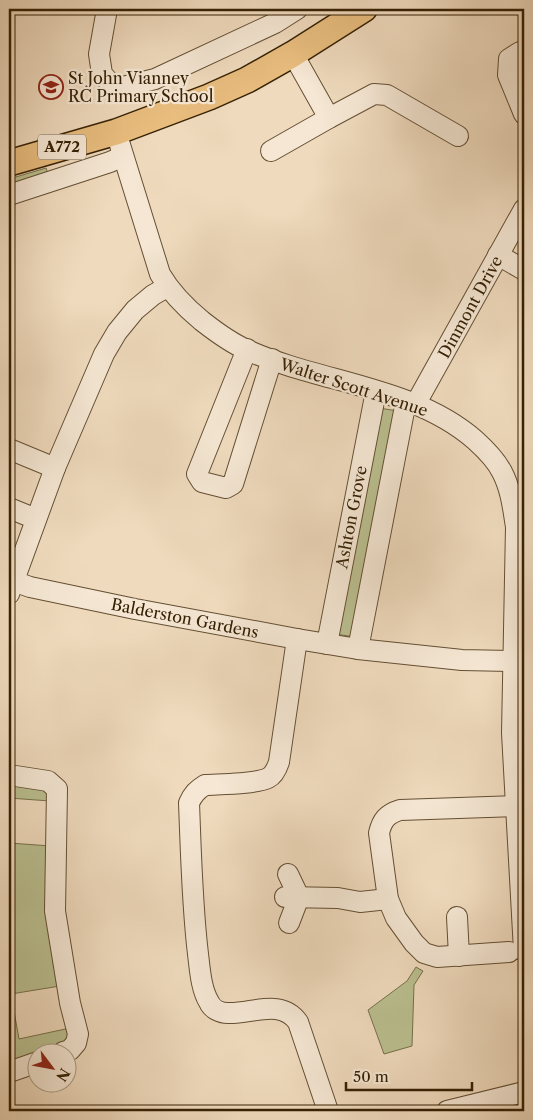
<svg xmlns="http://www.w3.org/2000/svg" width="533" height="1120" font-family="'Libre Caslon Text',serif">
	<rect width="100%" height="100%" fill="#efdabd"/>
	<filter id="stains"><feTurbulence type="fractalNoise" baseFrequency=".004" numOctaves="4"/><feColorMatrix values="0 0 0 0 .2 0 0 0 0 .09 0 0 0 0 .02 0 0 0 .5 -.17"/></filter>
	<radialGradient id="worn" r=".72"><stop offset=".6" stop-color="#630" stop-opacity="0"/><stop offset="1" stop-color="#630" stop-opacity=".3"/></radialGradient>
	<!-- green -->
	<g fill="#babf90" stroke="#78704a">
		<path d="M524 59V99C516 82 509 75 524 59Z"/>
		<polygon points="46,168 48,174 9,186 9,179"/>
		<polygon points="379,408 398,411 355,637 335,634"/>
		<polygon points="9,780 45,784 50,801 9,798"/>
		<polygon points="9,843 51,846 60,986 11,994 19,1039 70,1028 65,1047 47,1052 38,1052 23,1060 9,1058"/>
		<polygon points="416,967 423,971 414,985 412,1046 384,1054 368,1010 407,981"/>
	</g>
	<g fill="none" stroke-linecap="round" stroke-linejoin="round">
		<defs>
			<g id="minor">
				<polyline points="107,9 99,54 102,74 110,83 123,87 155,79 275,23 297,9"/>
				<polyline points="524,52 520,52 509,59 508,75 524,114"/>
				<polyline points="293,54 329,118"/>
				<path d="M116 132 160 274C171 293 185 307 202 321 216 332 231 343 247 350 320 383 413 386 475 440 485 449 496 460 502 472 511 489 513 508 516 527L512 733 524 951"/>
				<polyline points="271,151 329,118 374,94 387,95 458,136"/>
				<polyline points="9,195 110,162 123,156"/>
				<polyline points="498,255 524,270"/>
				<polyline points="247,349 197,474 202,482 226,488 233,484 272,359"/>
				<polyline points="415,405 524,209"/>
				<polyline points="9,449 55,468"/>
				<polyline points="9,508 36,519"/>
				<polyline points="13,581 30,587 135,609 297,639 358,649 462,660 513,661"/>
				<polyline points="9,594 55,468 104,354 117,332 135,310 153,295 167,287"/>
				<path d="M297 639 279 762C277 768 274 775 268 778 256 784 220 784 205 785 197 790 193 794 189 803 191 854 192 904 198 954 200 970 201 989 209 1002 212 1009 220 1013 228 1013 252 1014 281 998 298 1022L328 1111"/>
				<polyline points="327,644 376,391"/>
				<polyline points="358,649 406,401"/>
				<polyline points="9,775 48,781 57,789 55,911 70,1003 78,1034 76,1043 70,1050 63,1052"/>
				<polyline points="288,874 299,897 289,923"/>
				<polyline points="285,897 338,898 360,902 388,899"/>
				<polyline points="457,917 459,956"/>
				<path d="M509 952 437 957 424 953 414 943 396 918 388 899 379 833C382 820 387 814 400 810L515 806"/>
				<polyline points="9,1072 38,1062"/>
				<polyline points="447,1111 524,1092"/>
			</g>
			<polyline id="major" points="9,163 116,132 209,97 247,80 293,54 364,9"/>
		</defs>
		<!-- minor casing -->
		<use href="#minor" stroke="#644f33" stroke-width="22"/>
		<!-- major casing -->
		<use href="#major" stroke="#362105" stroke-width="28"/>
		<!-- minor -->
		<use href="#minor" stroke="#f5e7d4" stroke-width="20"/>
		<!-- major -->
		<use href="#major" stroke="#e8bd7e" stroke-width="25"/>
	</g>
	<!-- icons -->
	<defs>
		<symbol id="school-ring" viewBox="-11 -11 22 22"><circle r="9.5" fill="#f5e7d4" stroke="#8f2418" stroke-width="1.5"/><path d="M0-5L7-2L0 1L-7-2ZM-4 1L0 2.5L4 1V4Q0 6-4 4Z" fill="#8f2418"/></symbol>
	</defs>
	<g fill-rule="evenodd">
		<use href="#school-ring" x="37" y="73" width="28" height="28"/>
	</g>
	<g text-anchor="middle" stroke-width="4.5" stroke-linejoin="round" paint-order="stroke">
		<!-- shield labels -->
		<rect fill="#f5e7d4" stroke="#6f5c43" stroke-width="1" x="38" y="134.5" width="48" height="25" rx="4"/>
		<g font-size="15" font-weight="bold" fill="#362105">
			<text x="62" y="152">A772</text>
		</g>
		<!-- poi labels -->
		<g font-size="16" fill="#362105" stroke="#f5e7d4" text-anchor="start">
			<text x="68" y="84">St John Vianney<tspan x="68" dy="18">RC Primary School</tspan></text>
		</g>
		<!-- street labels -->
		<g font-size="16" fill="#362105" stroke="#f5e7d4">
			<text transform="translate(470 307) rotate(-61)" y="6">Dinmont Drive</text>
			<text transform="translate(354 387) rotate(18)" y="6">Walter Scott Avenue</text>
			<text transform="translate(351 517) rotate(-79)" y="6">Ashton Grove</text>
			<text transform="translate(185 618) rotate(11)" y="6">Balderston Gardens</text>
		</g>
	</g>
	<!-- margin -->
	<rect width="533" height="1120" fill="none" stroke="#efdabd" stroke-width="30"/>
	<rect x="10" y="10" width="513" height="1100" fill="none" stroke="#362105" stroke-width="2.5"/>
	<rect x="15" y="15" width="503" height="1090" fill="none" stroke="#362105"/>
	<!-- north arrow -->
	<g transform="translate(52 1068) rotate(122)"><circle r="24" fill="#f5e7d4" stroke="#a99881"/>
	<path d="M0-4L9 19L0 12L-9 19Z" fill="#8f2418"/>
	<text y="-8" font-size="14" font-weight="bold" text-anchor="middle" fill="#362105">N</text>
	</g>
	<!-- scale -->
	<path d="M346 1082v8h126v-8" fill="none" stroke="#362105" stroke-width="2.5"/>
	<text x="353" y="1082" font-size="15" fill="#362105" stroke="#f5e7d4" stroke-width="4" paint-order="stroke">50 m</text>
	<rect width="100%" height="100%" filter="url(#stains)"/>
	<rect width="100%" height="100%" fill="url(#worn)"/>
</svg>
